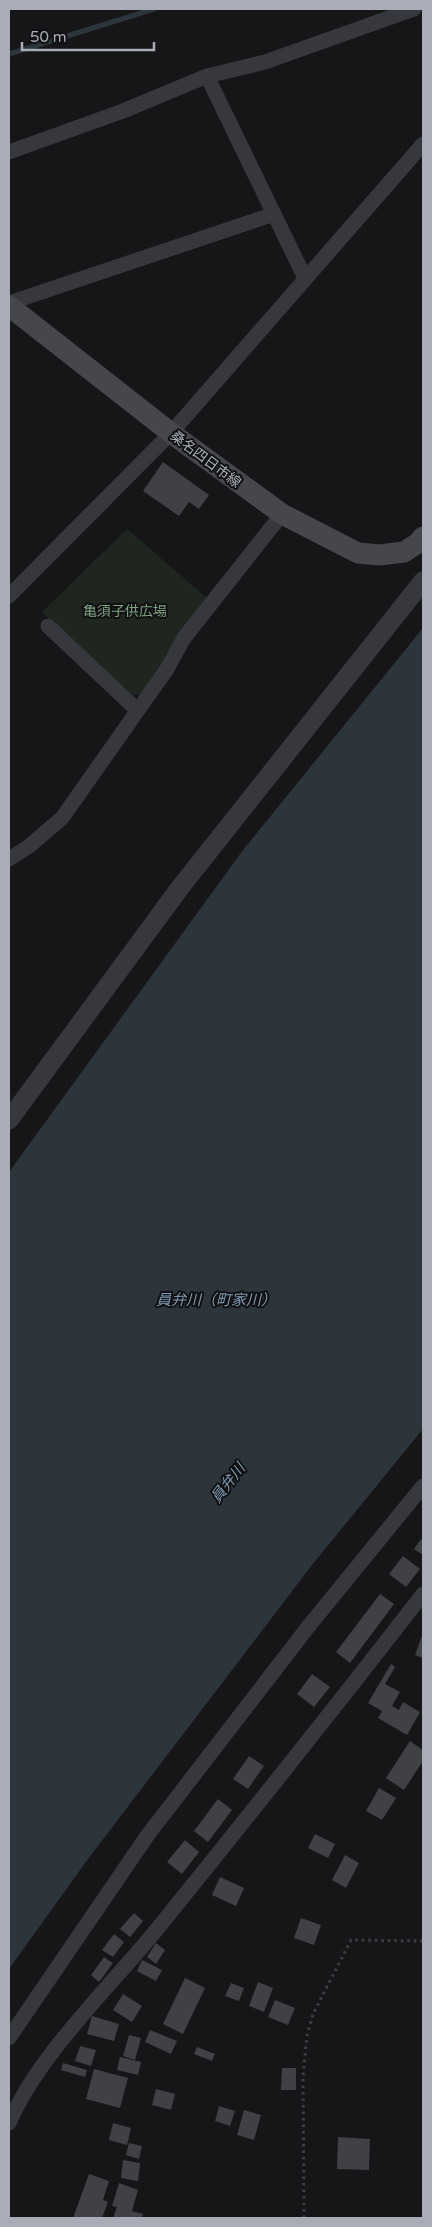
<svg xmlns="http://www.w3.org/2000/svg" width="432" height="2227" font-family="'Varela Round','Noto Sans JP',sans-serif">
	<rect width="100%" height="100%" fill="#161618"/>
	<!-- green -->
	<polygon fill="#1e261f" points="127,529 208,599 142,695 130,695 42,612"/>
	<!-- water -->
	<polygon fill="#2c353c" points="423,628 423,1429 312,1565 88,1859 9,1969 9,1172 243,850"/>
	<g fill="none" stroke-linecap="round" stroke-linejoin="round">
		<!-- stream -->
		<polyline stroke="#2c353c" stroke-width="5" points="9,54 154,9"/>
	</g>
	<!-- building -->
	<g fill="#404145">
		<polygon points="163,462 209,495 199,509 189,502 179,516 143,491"/>
		<polygon points="421,1539 423,1541 423,1555 414,1549"/>
		<polygon points="403,1556 420,1569 406,1587 389,1574"/>
		<polygon points="380,1594 394,1604 350,1663 336,1652"/>
		<polygon points="422,1636 423,1636 423,1658 415,1655"/>
		<polygon points="391,1664 395,1667 385,1684 400,1692 392,1706 399,1710 403,1702 420,1712 407,1735 378,1718 382,1711 368,1703"/>
		<polygon points="312,1674 330,1687 314,1707 297,1694"/>
		<polygon points="410,1741 423,1750 423,1761 404,1790 386,1778"/>
		<polygon points="249,1756 264,1766 248,1789 233,1779"/>
		<polygon points="379,1788 396,1798 382,1820 366,1811"/>
		<polygon points="218,1799 232,1810 208,1842 194,1831"/>
		<polygon points="315,1834 335,1844 328,1858 308,1848"/>
		<polygon points="185,1840 199,1852 182,1874 167,1862"/>
		<polygon points="345,1855 359,1863 346,1888 332,1880"/>
		<polygon points="220,1877 244,1888 236,1906 212,1895"/>
		<polygon points="134,1913 143,1921 130,1937 120,1929"/>
		<polygon points="301,1918 321,1925 314,1945 294,1938"/>
		<polygon points="114,1934 124,1942 113,1957 102,1950"/>
		<polygon points="156,1943 165,1950 156,1964 147,1957"/>
		<polygon points="104,1957 113,1963 99,1982 91,1975"/>
		<polygon points="142,1960 162,1970 156,1981 137,1971"/>
		<polygon points="185,1978 205,1988 183,2034 163,2024"/>
		<polygon points="258,1982 273,1988 264,2012 249,2006"/>
		<polygon points="231,1983 244,1988 239,2001 225,1996"/>
		<polygon points="123,1994 142,2006 132,2022 113,2010"/>
		<polygon points="275,2000 295,2008 288,2025 268,2017"/>
		<polygon points="92,2016 119,2024 114,2041 87,2034"/>
		<polygon points="150,2030 177,2041 171,2054 145,2042"/>
		<polygon points="129,2035 141,2038 135,2060 123,2056"/>
		<polygon points="80,2046 96,2050 91,2066 75,2061"/>
		<polygon points="197,2047 215,2054 212,2061 194,2054"/>
		<polygon points="120,2057 141,2062 138,2075 117,2070"/>
		<polygon points="63,2063 87,2070 85,2077 61,2070"/>
		<polygon points="282,2068 296,2068 296,2090 281,2090"/>
		<polygon points="94,2069 128,2078 120,2108 86,2099"/>
		<polygon points="156,2089 175,2094 171,2110 152,2105"/>
		<polygon points="219,2106 235,2111 230,2126 215,2121"/>
		<polygon points="244,2110 261,2115 254,2140 237,2135"/>
		<polygon points="113,2123 131,2128 127,2145 109,2140"/>
		<polygon points="338,2137 370,2139 369,2170 337,2169"/>
		<polygon points="129,2143 142,2146 139,2159 126,2155"/>
		<polygon points="123,2160 140,2163 138,2181 121,2178"/>
		<polygon points="89,2174 109,2181 103,2200 108,2202 102,2218 73,2218"/>
		<polygon points="119,2183 138,2190 132,2211 143,2214 142,2218 113,2218 117,2207 112,2206"/>
	</g>
	<g fill="none" stroke-linecap="round" stroke-linejoin="round">
		<!-- path -->
		<polyline stroke="#3d3f44" stroke-width="3" stroke-dasharray="2.5 4" stroke-linecap="butt" points="304,2218 303,2076 307,2036 313,2014 351,1940 423,1941"/>
		<!-- minor -->
		<g stroke="#37383d" stroke-width="15">
			<polyline points="207,76 305,278"/>
			<polyline points="9,152 123,111 207,76 265,62 414,9"/>
			<polyline points="9,303 274,214"/>
			<polyline points="9,596 171,433 423,144"/>
			<polyline points="48,626 137,710"/>
			<polyline points="9,859 28,847 62,818 167,669 184,638 282,514"/>
			<polyline points="9,2038 147,1836 308,1627 423,1486"/>
			<path d="M9 2123C39 2054 110 1987 158 1928 247 1818 336 1706 423 1594"/>
		</g>
		<!-- tertiary -->
		<polyline stroke="#37383d" stroke-width="19" points="9,1120 179,889 423,581"/>
		<!-- secondary -->
		<polyline stroke="#45474d" stroke-width="21" points="9,306 171,433 282,514 358,553 379,555 404,552 418,543 423,537"/>
	</g>
	<g text-anchor="middle" stroke-width="4" stroke-linejoin="round" paint-order="stroke">
		<!-- street labels -->
		<g font-size="14" fill="#a8adb8" stroke="#111113">
			<text transform="translate(206 459) rotate(37)" y="5">桑名四日市線</text>
		</g>
		<!-- park labels -->
		<g font-size="14" fill="#7fa381" stroke="#111113">
			<text x="125" y="616">亀須子供広場</text>
		</g>
		<!-- water labels -->
		<g font-size="15" font-style="italic" fill="#7f9bb3" stroke="#111113">
			<text x="216" y="1305">員弁川（町家川）</text>
			<text transform="translate(228 1483) rotate(-52)" y="5">員弁川</text>
		</g>
	</g>
	<!-- border -->
	<rect width="432" height="2227" fill="none" stroke="#a8adb8" stroke-width="20"/>
	<!-- scale -->
	<path d="M22 42v8h132v-8" fill="none" stroke="#a8adb8" stroke-width="2.5"/>
	<text x="30" y="42" font-size="15" fill="#a8adb8" stroke="#111113" stroke-width="4" paint-order="stroke">50 m</text>
</svg>
